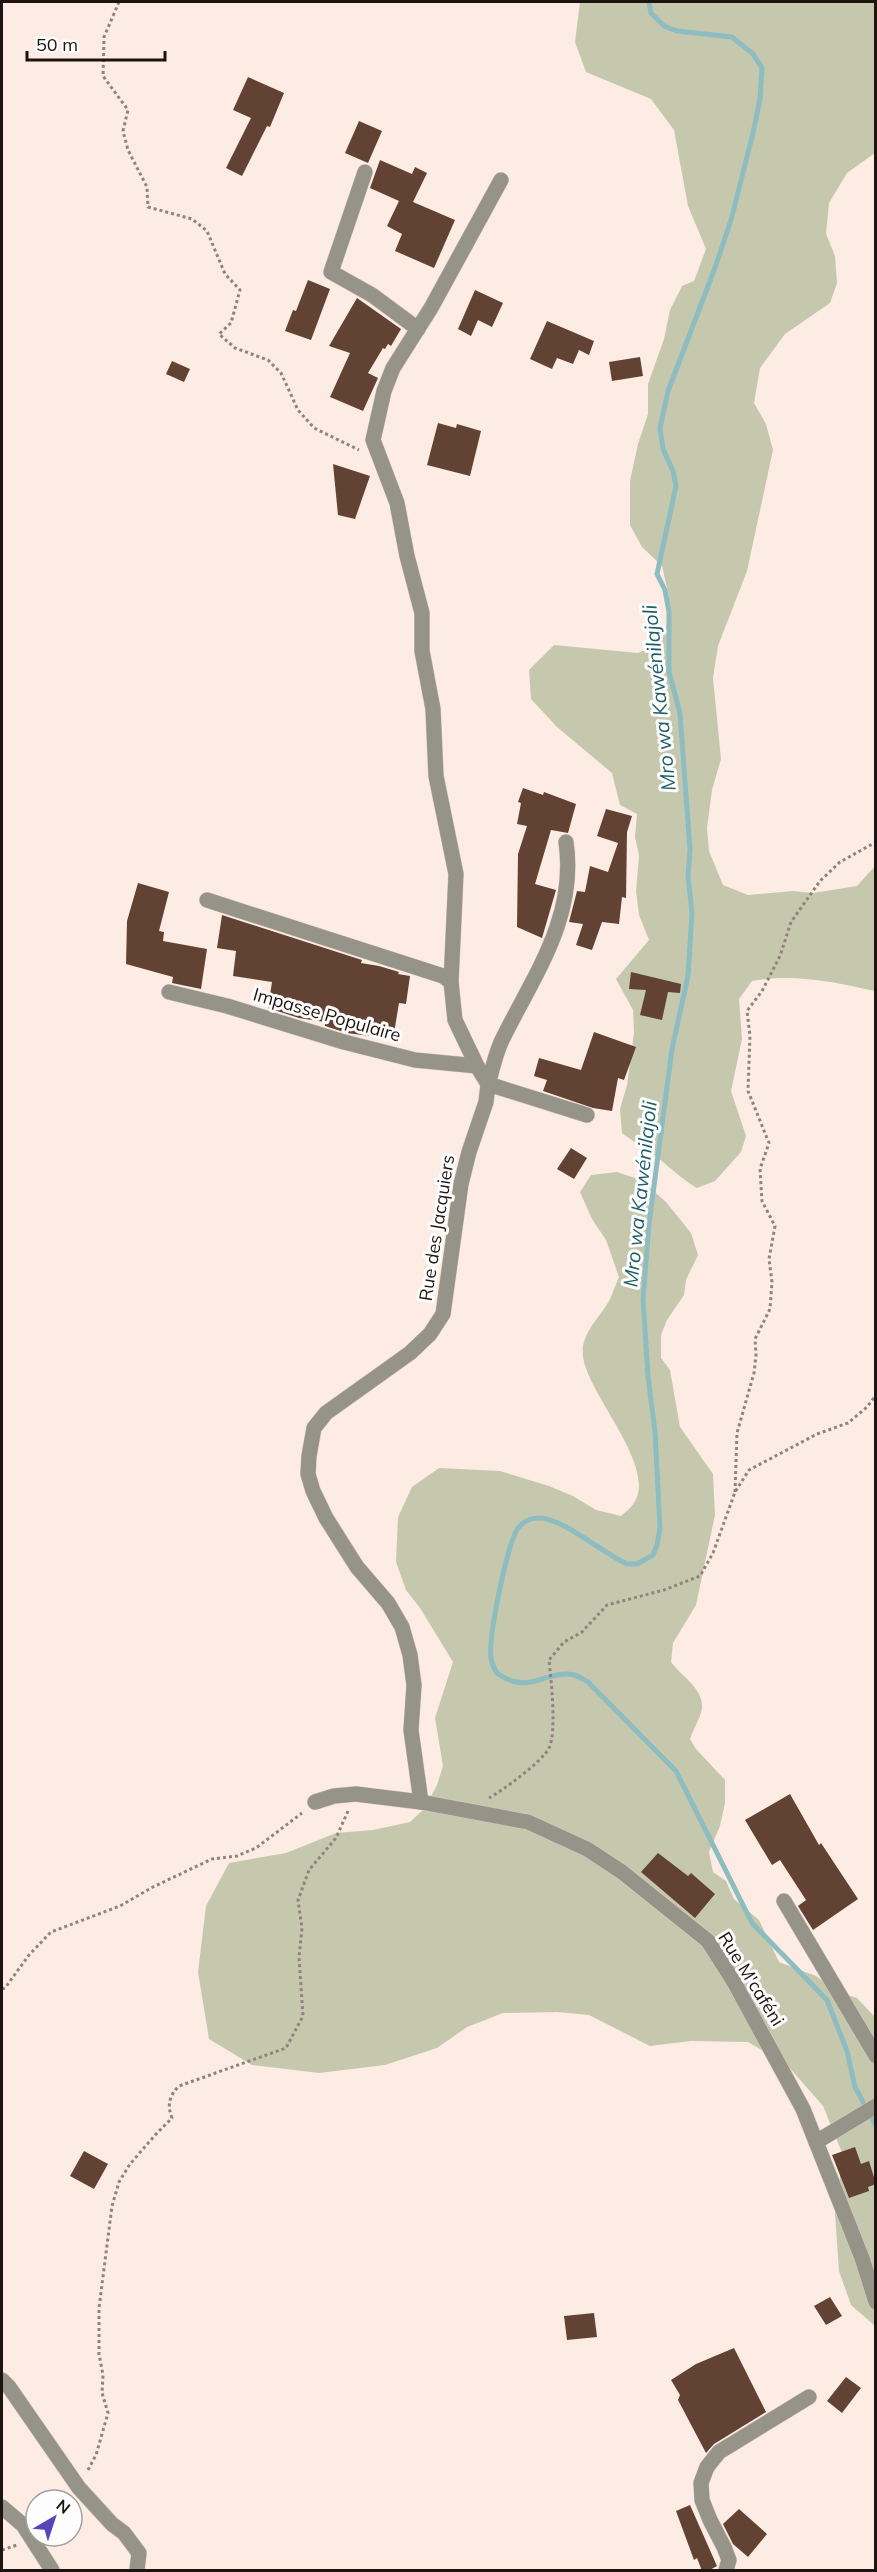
<svg xmlns="http://www.w3.org/2000/svg" width="877" height="2572" font-family="Mulish,sans-serif">
	<rect width="100%" height="100%" fill="#fcece4"/>
	<!-- green -->
	<g fill="#c6c8ae">
		<path d="M580 2H875V153L847 173 829 203 826 234 835 256 837 283 830 303 785 334 760 368 754 403 766 424 773 450 747 571 718 646 713 678 721 759 712 790 707 828 709 851 723 885 748 895 793 891 813 893 857 886 875 866V991C834 982 794 973 752 981L739 999 742 1039 731 1091 746 1136 741 1152 715 1181 697 1188C681 1179 669 1166 654 1155 644 1147 632 1141 622 1133L620 1109 627 1085 634 1033 633 1010 616 979 649 940 639 915 636 891 639 856 635 837 637 814 620 805 612 773 557 727 531 699 529 670 554 645 638 653 660 644 668 621 669 597 662 566 642 547 630 525V481L638 444 648 414V384L664 339 670 310 682 286 694 281 706 249 688 206 674 130 651 99 586 72 575 42Z"/>
		<path d="M617 1172 641 1180 666 1202 691 1233 698 1255 686 1280 684 1295 667 1320 661 1335V1358L670 1370 680 1427 713 1474 715 1515 696 1605 673 1643 671 1662C681 1676 704 1689 702 1708 701 1717 693 1730 690 1739L696 1749 725 1780V1803L720 1826 709 1852 713 1872 726 1881 734 1899 759 1920 779 1962 816 1976 836 1991 857 1998 875 2017V2326L851 2305 839 2271 835 2213 843 2155 823 2106 787 2065 748 2042 691 2041 650 2046 589 2015 557 2012 503 2013 467 2027 437 2048 385 2065 319 2073 252 2065 209 2039 198 1972 206 1906 229 1863 286 1853 336 1833 373 1830 410 1822 424 1809 437 1785 443 1766 435 1718 453 1662 420 1608 406 1590 396 1562 398 1517 412 1487 439 1468 500 1471 549 1486 573 1496 596 1510 621 1516C625 1512 631 1508 634 1503 658 1467 587 1394 583 1356 580 1333 601 1317 610 1299 613 1292 616 1284 619 1277L606 1240 592 1219 580 1192 591 1175Z"/>
	</g>
	<g fill="none" stroke-linecap="round" stroke-linejoin="round">
		<!-- stream -->
		<path stroke="#8dbcc1" stroke-width="5" d="M649 2 651 13 664 26 677 31 732 37 753 54 762 68 760 99 753 133 731 220 715 268 668 391 660 428 663 449 673 471 676 486 657 574 665 590 669 612V672L680 713 690 850 688 876 692 913 688 976 672 1049 649 1224 643 1300 648 1376 655 1432 660 1528 657 1545 653 1555 637 1564H627C604 1554 560 1516 538 1518 530 1518 523 1522 518 1528 507 1545 488 1637 491 1658 492 1664 494 1669 498 1674 531 1696 546 1669 574 1675 579 1676 584 1680 588 1682L676 1771 752 1923 827 2000 847 2051 855 2087 876 2126"/>
	</g>
	<!-- building -->
	<g fill="#624333">
		<polygon points="248,77 284,93 270,127 267,126 242,176 226,168 251,118 233,110"/>
		<polygon points="359,121 382,131 368,163 345,153"/>
		<polygon points="380,160 412,174 415,167 427,173 413,202 455,220 434,268 395,251 402,234 387,226 399,201 370,188"/>
		<polygon points="308,280 330,289 311,340 285,331 293,310 296,311"/>
		<polygon points="475,290 503,303 492,327 478,320 471,336 458,329"/>
		<polygon points="357,298 401,329 391,346 388,344 385,349 383,348 368,373 378,378 363,411 330,397 350,353 329,346"/>
		<polygon points="547,321 594,341 589,355 579,350 573,364 557,358 552,369 530,359"/>
		<polygon points="640,357 643,376 612,381 609,362"/>
		<polygon points="172,361 190,369 184,382 166,374"/>
		<polygon points="438,423 456,428 457,424 481,431 470,476 427,465"/>
		<polygon points="333,464 370,476 355,519 338,515"/>
		<polygon points="523,788 543,795 544,792 576,804 568,833 551,830 535,884 556,890 542,938 517,927 518,854 527,826 517,824 521,803 518,802"/>
		<polygon points="606,809 632,816 627,832 626,898 622,897 619,924 602,922 592,950 576,945 583,924 569,922 577,891 585,892 590,866 608,872 618,843 597,836"/>
		<polygon points="138,883 169,892 159,931 164,932 163,941 207,949 201,989 172,983 173,977 126,964 127,921"/>
		<polygon points="222,915 362,960 361,963 379,966 399,972 398,974 410,976 406,1004 399,1003 393,1039 347,1033 325,1026 325,1022 299,1018 268,1008 272,982 233,976 236,951 217,948"/>
		<polygon points="631,972 681,984 680,993 668,992 662,1020 640,1015 646,990 629,989"/>
		<polygon points="594,1032 636,1047 624,1080 618,1078 612,1111 593,1108 543,1091 547,1080 534,1076 539,1058 581,1070"/>
		<polygon points="571,1148 587,1158 574,1179 557,1169"/>
		<polygon points="790,1794 819,1845 821,1843 858,1899 813,1930 798,1906 806,1900 780,1860 772,1865 745,1820"/>
		<polygon points="658,1853 688,1876 691,1873 715,1894 695,1918 641,1872"/>
		<polygon points="855,2147 861,2164 869,2161 876,2184 868,2187 869,2191 849,2198 832,2155"/>
		<polygon points="84,2151 108,2164 94,2189 70,2176"/>
		<polygon points="830,2297 842,2316 826,2325 814,2306"/>
		<polygon points="594,2313 597,2337 567,2340 564,2316"/>
		<polygon points="734,2348 766,2412 714,2444 706,2453 678,2400 680,2395 671,2380 696,2364"/>
		<polygon points="846,2377 861,2388 842,2413 827,2401"/>
		<polygon points="690,2505 717,2566 708,2571 702,2571 697,2558 694,2560 676,2511"/>
		<polygon points="739,2509 767,2534 748,2557 733,2544 723,2524"/>
	</g>
	<g fill="none" stroke-linecap="round" stroke-linejoin="round">
		<defs>
			<g id="minor">
				<polyline points="365,172 331,272 372,295 418,329"/>
				<path d="M566 842C577 916 535 974 504 1036 496 1050 493 1068 488 1084L587 1115"/>
				<polyline points="207,900 443,976 451,982 455,1020 477,1066 488,1084 486,1102 469,1152 461,1184 443,1314 430,1334 410,1353 326,1413 314,1428 309,1456 308,1474 313,1491 326,1518 357,1567 388,1603 402,1627 410,1655 414,1685 411,1730 421,1802"/>
				<polyline points="451,982 456,874 436,776 433,709 422,651 422,613 407,556 397,503 373,440 384,391 393,368 431,308 501,180"/>
				<polyline points="169,992 227,1006 344,1042 415,1060 477,1066"/>
				<polyline points="315,1802 334,1796 356,1794 421,1802 528,1822 587,1849 622,1872 708,1941 734,1982 803,2109 862,2258 876,2302"/>
				<polyline points="784,1901 876,2056"/>
				<polyline points="816,2142 876,2106"/>
				<polyline points="2,2380 9,2387 79,2488 112,2524 124,2533 139,2553 137,2570"/>
				<polyline points="2,2507 23,2525 52,2570"/>
				<polyline points="726,2570 729,2560 724,2547 710,2520 702,2500 701,2483 707,2467 719,2452 809,2397"/>
			</g>
		</defs>
		<!-- minor casing -->
		<use href="#minor" stroke="#d8c9c2" stroke-width="16"/>
		<!-- path -->
		<g stroke="#90837d" stroke-width="3" stroke-dasharray="3 3" stroke-linecap="butt">
			<polyline points="119,2 104,37 103,76 128,110 123,131 128,150 147,187 148,207 192,219 207,231 225,274 240,290 231,323 219,334 235,348 268,360 281,373 298,410 314,428 359,450"/>
			<polyline points="735,1492 737,1433 754,1373 756,1355 755,1339 770,1309 772,1282 769,1259 775,1226 762,1201 760,1169 769,1143 748,1091 750,1036 747,1011 762,991 780,956 791,922 820,881 840,862 876,842"/>
			<path d="M489 1798C502 1791 543 1761 549 1748 557 1732 551 1679 549 1660L564 1642 582 1632 607 1605 664 1590 700 1576 713 1553 735 1492 749 1470 817 1434 848 1423 867 1407 876 1395"/>
			<polyline points="2,1989 5,1988 29,1955 51,1932 120,1906 153,1887 212,1859 237,1856 256,1848 302,1813"/>
			<path d="M88 2470 96 2455 108 2413 102 2393 103 2375 99 2354V2308L112 2206 119 2182 130 2164 157 2133 172 2118C167 2105 169 2096 179 2086L286 2048 303 2016 299 1957 302 1928 298 1900 309 1870 336 1838 348 1811"/>
			<polyline points="2,2550 17,2545"/>
		</g>
		<!-- minor -->
		<use href="#minor" stroke="#969388" stroke-width="15"/>
	</g>
	<g text-anchor="middle" stroke-width="6" stroke-linejoin="round" paint-order="stroke">
		<!-- street labels -->
		<g font-size="18" fill="#1d1410" stroke="#fdfdfd">
			<text transform="translate(327 1015) rotate(16)" y="6">Impasse Populaire</text>
			<text transform="translate(437 1228) rotate(-81)" y="6">Rue des Jacquiers</text>
			<text transform="translate(751 1979) rotate(58)" y="6">Rue M'caféni</text>
		</g>
		<!-- water labels -->
		<g font-size="20" font-style="italic" fill="#1e5e65" stroke="#fdfdfd">
			<text transform="translate(659 698) rotate(-96)" y="7">Mro wa Kawénilajoli</text>
			<text transform="translate(640 1194) rotate(-84)" y="7">Mro wa Kawénilajoli</text>
		</g>
	</g>
	<!-- border -->
	<rect width="877" height="2572" fill="none" stroke="#1d1410" stroke-width="6"/>
	<!-- north arrow -->
	<g transform="translate(54 2518) rotate(39)"><circle r="28" fill="#fdfdfd" stroke="#a3a09e" stroke-width="1.5"/>
	<path d="M0-4.5L10 22L0 15L-10 22Z" fill="#5743bb"/>
	<text y="-9" font-size="16" font-weight="bold" text-anchor="middle" fill="#1d1410">N</text>
	</g>
	<!-- scale -->
	<path d="M27 51v9h138v-9" fill="none" stroke="#1d1410" stroke-width="3"/>
	<text x="36" y="51" font-size="18" fill="#1d1410" stroke="#fdfdfd" stroke-width="4.5" paint-order="stroke">50 m</text>
</svg>
